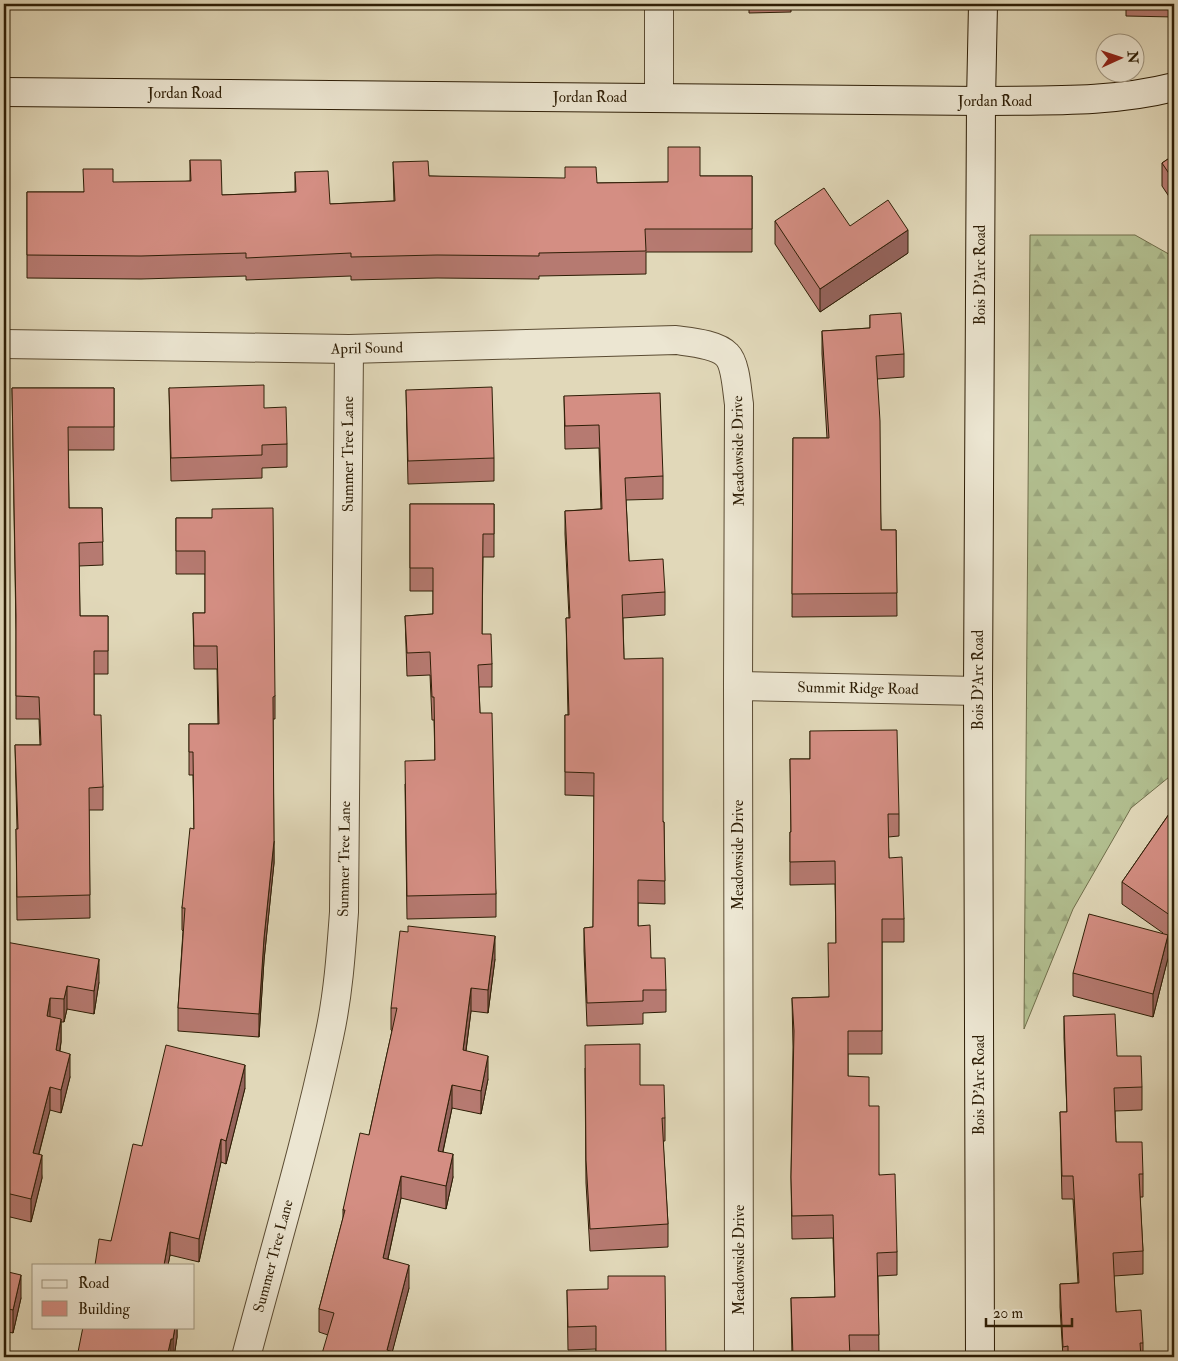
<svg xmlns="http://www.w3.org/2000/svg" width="1178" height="1361" font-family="'IM FELL Double Pica',serif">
	<defs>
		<pattern id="forest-firs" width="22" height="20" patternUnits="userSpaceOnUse" patternTransform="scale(1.25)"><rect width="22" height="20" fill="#b2bf90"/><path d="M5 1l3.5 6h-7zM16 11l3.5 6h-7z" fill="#99a47b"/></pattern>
	</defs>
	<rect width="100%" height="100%" fill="#e1d8b9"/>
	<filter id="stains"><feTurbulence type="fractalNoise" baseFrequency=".004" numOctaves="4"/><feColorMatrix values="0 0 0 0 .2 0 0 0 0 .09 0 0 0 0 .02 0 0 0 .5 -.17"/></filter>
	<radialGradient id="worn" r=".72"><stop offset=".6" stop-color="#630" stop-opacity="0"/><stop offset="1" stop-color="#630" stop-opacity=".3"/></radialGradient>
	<!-- forest -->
	<polygon fill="url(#forest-firs)" stroke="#706e4b" points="1030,235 1135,235 1174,257 1174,773 1131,808 1073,909 1024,1029"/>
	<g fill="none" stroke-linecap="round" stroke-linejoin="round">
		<defs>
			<g id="street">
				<polyline points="659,4 659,97"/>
				<path d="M4 344 349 349 676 340C690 342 717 344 727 355 736 364 737 392 739 404L738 686 739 1357"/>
				<polyline points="738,686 978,691"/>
				<path d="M246 1357C274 1251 306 1145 329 1037 338 996 341 954 344 912L349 349"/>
			</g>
			<g id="secondary">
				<path d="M4 92 981 101C1046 100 1111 103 1174 87"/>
				<polyline points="980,1357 978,691 981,101 983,4"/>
			</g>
		</defs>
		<!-- street casing -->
		<use href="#street" stroke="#5b4c33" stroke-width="30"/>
		<!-- secondary casing -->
		<use href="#secondary" stroke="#2e1e06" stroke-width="30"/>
		<!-- street -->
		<use href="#street" stroke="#ece6d2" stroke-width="28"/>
		<!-- secondary -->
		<use href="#secondary" stroke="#ece6d2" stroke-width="28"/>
	</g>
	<!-- wall -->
	<g fill="#b67a71" stroke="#2e1e06">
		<polygon points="749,4 791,4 791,12 749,13"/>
		<polygon points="1126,4 1174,4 1174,17 1126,16"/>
		<polygon points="1174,155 1174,204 1162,186 1162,163"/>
		<polygon points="190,160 222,195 295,192 295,172 330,204 394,201 393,162 429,176 597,183 668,182 700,176 752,176 752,252 646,252 646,274 539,276 539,279 437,278 351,280 351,276 246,280 246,276 141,279 27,278 27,192 83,192 190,181"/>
		<polygon points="775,221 908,253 820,312 775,244"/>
		<polygon points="870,315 904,354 904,377 877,379 881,530 896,530 897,616 792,617 793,438 827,438 822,354 822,331 870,328"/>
		<polygon points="12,388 114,388 114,450 68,450 69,508 102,508 103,565 79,566 80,616 108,616 108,674 94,674 94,715 103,787 103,810 89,810 90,918 17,920 16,829 17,829 15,745 40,745 39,719 16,719 16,631"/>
		<polygon points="169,388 264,408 287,444 287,467 262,468 262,478 171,481"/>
		<polygon points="406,390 494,458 494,481 408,484"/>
		<polygon points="564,396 663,476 663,499 626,500 629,561 665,592 665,615 623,618 624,659 663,822 664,822 665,904 638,903 638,926 651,958 666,990 666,1012 643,1013 643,1024 587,1026 584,951 584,928 593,927 594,796 565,795 565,715 568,715 566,618 569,618 565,534 565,511 601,509 599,448 565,449"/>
		<polygon points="410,504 494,504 494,557 483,557 482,634 492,664 492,687 479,687 480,713 496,894 496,917 407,919 405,784 435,760 434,720 432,720 430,675 407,676 405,616 433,614 433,591 410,591"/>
		<polygon points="176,518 212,518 275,696 275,719 273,719 274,863 264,960 259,1037 178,1031 178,1008 183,931 182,930 182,908 194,829 193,775 189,775 189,724 218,724 217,669 194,669 193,613 205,613 205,574 176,574"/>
		<polygon points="810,731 899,814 899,836 888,837 889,858 904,919 904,942 882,942 882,1054 848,1054 848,1076 869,1106 879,1175 897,1252 897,1275 878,1276 879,1357 792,1357 791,1298 835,1297 833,1238 792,1239 791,1177 793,1047 792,998 829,997 836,943 835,884 790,885 790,832 791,832 790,759 810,759"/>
		<polygon points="1174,800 1174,941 1168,937 1168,958 1153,1017 1073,996 1073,973 1163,933 1122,904 1122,882 1171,811 1171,804"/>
		<polygon points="4,954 99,982 94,1014 67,1009 64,1022 61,1022 61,1042 60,1051 70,1077 61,1113 50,1110 39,1154 42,1178 31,1222 6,1216"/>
		<polygon points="495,959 488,1013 471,1011 466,1051 488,1079 481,1114 452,1108 443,1152 453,1177 446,1209 401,1198 388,1259 409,1288 392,1352 393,1357 319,1332 319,1309 343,1218 343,1210 369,1135 392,1031 391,1030 391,1008"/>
		<polygon points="1064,1016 1117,1056 1142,1087 1142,1110 1115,1111 1116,1142 1143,1174 1143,1197 1140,1197 1143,1251 1143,1274 1114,1276 1116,1312 1143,1343 1143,1357 1063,1357 1060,1307 1060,1284 1078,1283 1073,1199 1062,1199 1060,1112 1067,1112 1064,1038"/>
		<polygon points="585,1068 640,1085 665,1118 665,1141 663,1141 668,1224 668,1247 590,1251 586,1183"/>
		<polygon points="245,1088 226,1164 221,1162 199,1262 170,1255 168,1265 95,1265 111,1241 142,1146"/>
		<polygon points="4,1271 21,1298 13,1333 4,1331"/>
		<polygon points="567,1290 666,1357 596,1357 596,1349 568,1350"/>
		<polygon points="177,1327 177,1337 174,1357 77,1357"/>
	</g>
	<!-- shaded-wall -->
	<g fill="#94635c" stroke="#2e1e06">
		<polygon points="908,230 908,253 820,312 820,289"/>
		<polygon points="274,841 274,863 264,960 259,1037 259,1014 264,938"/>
		<polygon points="1168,935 1168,958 1153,1017 1153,994"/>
		<polygon points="495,936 495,959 488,1013 488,990"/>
		<polygon points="99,959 99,982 94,1014 94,991"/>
		<polygon points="67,986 67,1009 64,1022 64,999"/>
		<polygon points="471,988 471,1011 463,1073 463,1050"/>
		<polygon points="50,998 50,1021 47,1016"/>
		<polygon points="61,1019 61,1042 56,1073 56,1050"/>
		<polygon points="70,1054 70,1077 61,1113 61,1090"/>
		<polygon points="488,1056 488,1079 481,1114 481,1091"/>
		<polygon points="245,1065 245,1088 226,1164 226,1141"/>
		<polygon points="452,1085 452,1108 438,1174 438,1151"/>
		<polygon points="50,1087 50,1110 33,1176 33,1153"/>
		<polygon points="221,1139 221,1162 199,1262 199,1239"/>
		<polygon points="453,1154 453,1177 446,1209 446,1186"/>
		<polygon points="42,1155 42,1178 31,1222 31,1199"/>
		<polygon points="401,1176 401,1198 383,1281 383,1258"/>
		<polygon points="6,1193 6,1216 4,1223 4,1200"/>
		<polygon points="170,1232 170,1255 168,1265 164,1265"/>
		<polygon points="409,1265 409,1288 391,1357 387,1350"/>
		<polygon points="21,1275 21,1298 13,1333 13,1310"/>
		<polygon points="175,1327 177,1327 177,1337 174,1357 173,1357 173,1339"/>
		<polygon points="171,1339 171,1357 167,1357"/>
	</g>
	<!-- building -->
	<g fill="#d48e83" stroke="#2e1e06">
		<polygon points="668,147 700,147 700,176 752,176 752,229 645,229 646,251 539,253 539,256 437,255 351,257 351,253 246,258 246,253 141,256 27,255 27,192 84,192 83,169 113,169 113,182 191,181 190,160 221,160 222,195 296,192 295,172 328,171 330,204 395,201 393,162 428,161 429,176 565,178 565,167 596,167 597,183 668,182"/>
		<polygon points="1174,155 1174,181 1162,163"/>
		<polygon points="824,188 850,226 888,200 908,230 820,289 775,221"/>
		<polygon points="901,313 904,354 876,356 880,421 881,530 896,530 897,593 792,594 793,438 829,438 822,331 870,328 870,315"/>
		<polygon points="264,385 264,408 286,407 287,444 262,445 262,455 171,458 169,388"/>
		<polygon points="492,387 494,458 408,461 406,390"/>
		<polygon points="12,388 114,388 114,427 68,427 69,508 102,508 103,542 79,543 80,616 108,616 108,651 94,651 94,715 101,715 103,787 89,788 90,895 17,897 16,829 18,829 15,745 41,745 39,697 16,696 16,616"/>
		<polygon points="660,393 663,476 625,478 629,561 663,559 665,592 622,595 624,659 663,658 663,822 664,822 665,881 638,880 638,926 650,925 651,958 665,958 666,990 643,990 643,1001 587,1003 584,928 593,927 594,773 565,772 565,715 569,715 566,618 570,618 565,511 602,509 599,425 565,426 564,396"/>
		<polygon points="410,504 494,504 494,534 483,534 482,634 491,634 492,664 478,665 480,713 492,713 496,894 407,896 405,761 435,760 434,697 432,697 430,652 407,653 405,616 433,614 433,568 410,568"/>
		<polygon points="273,508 275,696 273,697 274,841 264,938 259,1014 178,1008 185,908 182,908 190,828 194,829 193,752 189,752 189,724 219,724 217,646 194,646 193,613 205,613 205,551 176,551 176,518 212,518 212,509"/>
		<polygon points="897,730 899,814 888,814 889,858 902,857 904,919 882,919 882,1031 848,1031 848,1076 869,1077 869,1106 879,1106 879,1175 895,1174 897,1252 877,1253 879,1335 849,1335 850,1357 793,1357 791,1298 835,1297 833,1215 792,1216 791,1177 794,1031 792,998 829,997 828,943 836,943 835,861 790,862 790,832 791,832 790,759 810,759 810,731"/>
		<polygon points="1174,800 1174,807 1171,804"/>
		<polygon points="1174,807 1174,918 1122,882"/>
		<polygon points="1089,914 1168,935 1153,994 1073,973"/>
		<polygon points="408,926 495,936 488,990 471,988 463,1050 488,1056 481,1091 452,1085 438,1151 453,1154 446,1186 401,1176 383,1258 409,1265 387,1350 393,1352 391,1357 321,1357 334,1313 319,1309 345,1210 343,1210 360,1133 369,1135 397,1008 391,1008 400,931 408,932"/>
		<polygon points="6,942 99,959 94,991 67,986 64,999 50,998 47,1016 61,1019 56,1050 70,1054 61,1090 50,1087 33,1153 42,1155 31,1199 6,1193 4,1200 4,954"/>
		<polygon points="1115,1014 1117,1056 1141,1056 1142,1087 1114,1088 1116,1142 1142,1142 1143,1174 1139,1174 1143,1251 1113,1253 1116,1312 1141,1310 1143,1343 1140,1343 1141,1357 1068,1357 1068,1346 1063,1347 1060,1284 1079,1283 1073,1176 1062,1176 1060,1112 1067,1112 1064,1016"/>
		<polygon points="640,1044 640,1085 664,1085 665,1118 662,1118 668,1224 590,1229 586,1160 585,1045"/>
		<polygon points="166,1045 245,1065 226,1141 221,1139 199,1239 170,1232 164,1265 95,1265 99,1239 111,1241 133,1144 142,1146"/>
		<polygon points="4,1271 21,1275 13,1310 4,1308"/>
		<polygon points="608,1276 665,1276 666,1357 596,1357 596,1326 568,1327 567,1290 608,1289"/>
		<polygon points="83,1327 175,1327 173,1339 171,1339 167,1357 77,1357"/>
	</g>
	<g text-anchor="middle" stroke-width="5" stroke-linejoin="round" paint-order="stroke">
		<!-- street labels -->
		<g font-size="15" fill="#2e1e06" stroke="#ece6d2">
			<text x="185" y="98">Jordan Road</text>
			<text x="590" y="102">Jordan Road</text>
			<text x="995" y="106">Jordan Road</text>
			<text transform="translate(980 275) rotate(-90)" y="5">Bois D'Arc Road</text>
			<text transform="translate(367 348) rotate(-1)" y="5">April Sound</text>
			<text transform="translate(738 451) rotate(-91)" y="5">Meadowside Drive</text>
			<text transform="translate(348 454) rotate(-90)" y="5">Summer Tree Lane</text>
			<text transform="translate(978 680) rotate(-90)" y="5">Bois D'Arc Road</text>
			<text transform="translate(858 688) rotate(1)" y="5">Summit Ridge Road</text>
			<text transform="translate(738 855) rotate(-90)" y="5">Meadowside Drive</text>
			<text transform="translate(344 859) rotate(-89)" y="5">Summer Tree Lane</text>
			<text transform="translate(979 1085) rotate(-90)" y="5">Bois D'Arc Road</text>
			<text transform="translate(273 1256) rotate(-75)" y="5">Summer Tree Lane</text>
			<text transform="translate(739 1260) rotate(-90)" y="5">Meadowside Drive</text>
		</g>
	</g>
	<!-- margin -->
	<rect width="1178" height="1361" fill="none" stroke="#e1d8b9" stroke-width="20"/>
	<rect x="5" y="5" width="1168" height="1351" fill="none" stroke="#2e1e06" stroke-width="2.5"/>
	<rect x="10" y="10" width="1158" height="1341" fill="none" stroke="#2e1e06"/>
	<!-- legend -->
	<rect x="32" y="1264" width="162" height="65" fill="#ece6d2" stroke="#a09680"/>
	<rect x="42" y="1280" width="25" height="8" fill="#ece6d2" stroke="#a09680"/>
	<text x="78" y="1288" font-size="15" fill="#2e1e06">Road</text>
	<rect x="42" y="1301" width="25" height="15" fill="#d48e83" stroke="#a09680"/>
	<text x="78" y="1314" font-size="15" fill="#2e1e06">Building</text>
	<!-- north arrow -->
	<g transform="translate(1120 58) rotate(87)"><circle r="24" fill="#ece6d2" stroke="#a09680"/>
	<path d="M0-4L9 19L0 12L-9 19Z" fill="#8f2418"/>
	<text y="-8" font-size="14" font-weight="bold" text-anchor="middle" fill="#2e1e06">N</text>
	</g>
	<!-- scale -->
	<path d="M986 1318v8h86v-8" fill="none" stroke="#2e1e06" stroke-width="2.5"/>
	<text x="993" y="1318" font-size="15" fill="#2e1e06" stroke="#ece6d2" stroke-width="4" paint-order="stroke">20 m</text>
	<rect width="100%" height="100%" filter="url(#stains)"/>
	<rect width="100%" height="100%" fill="url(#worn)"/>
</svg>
